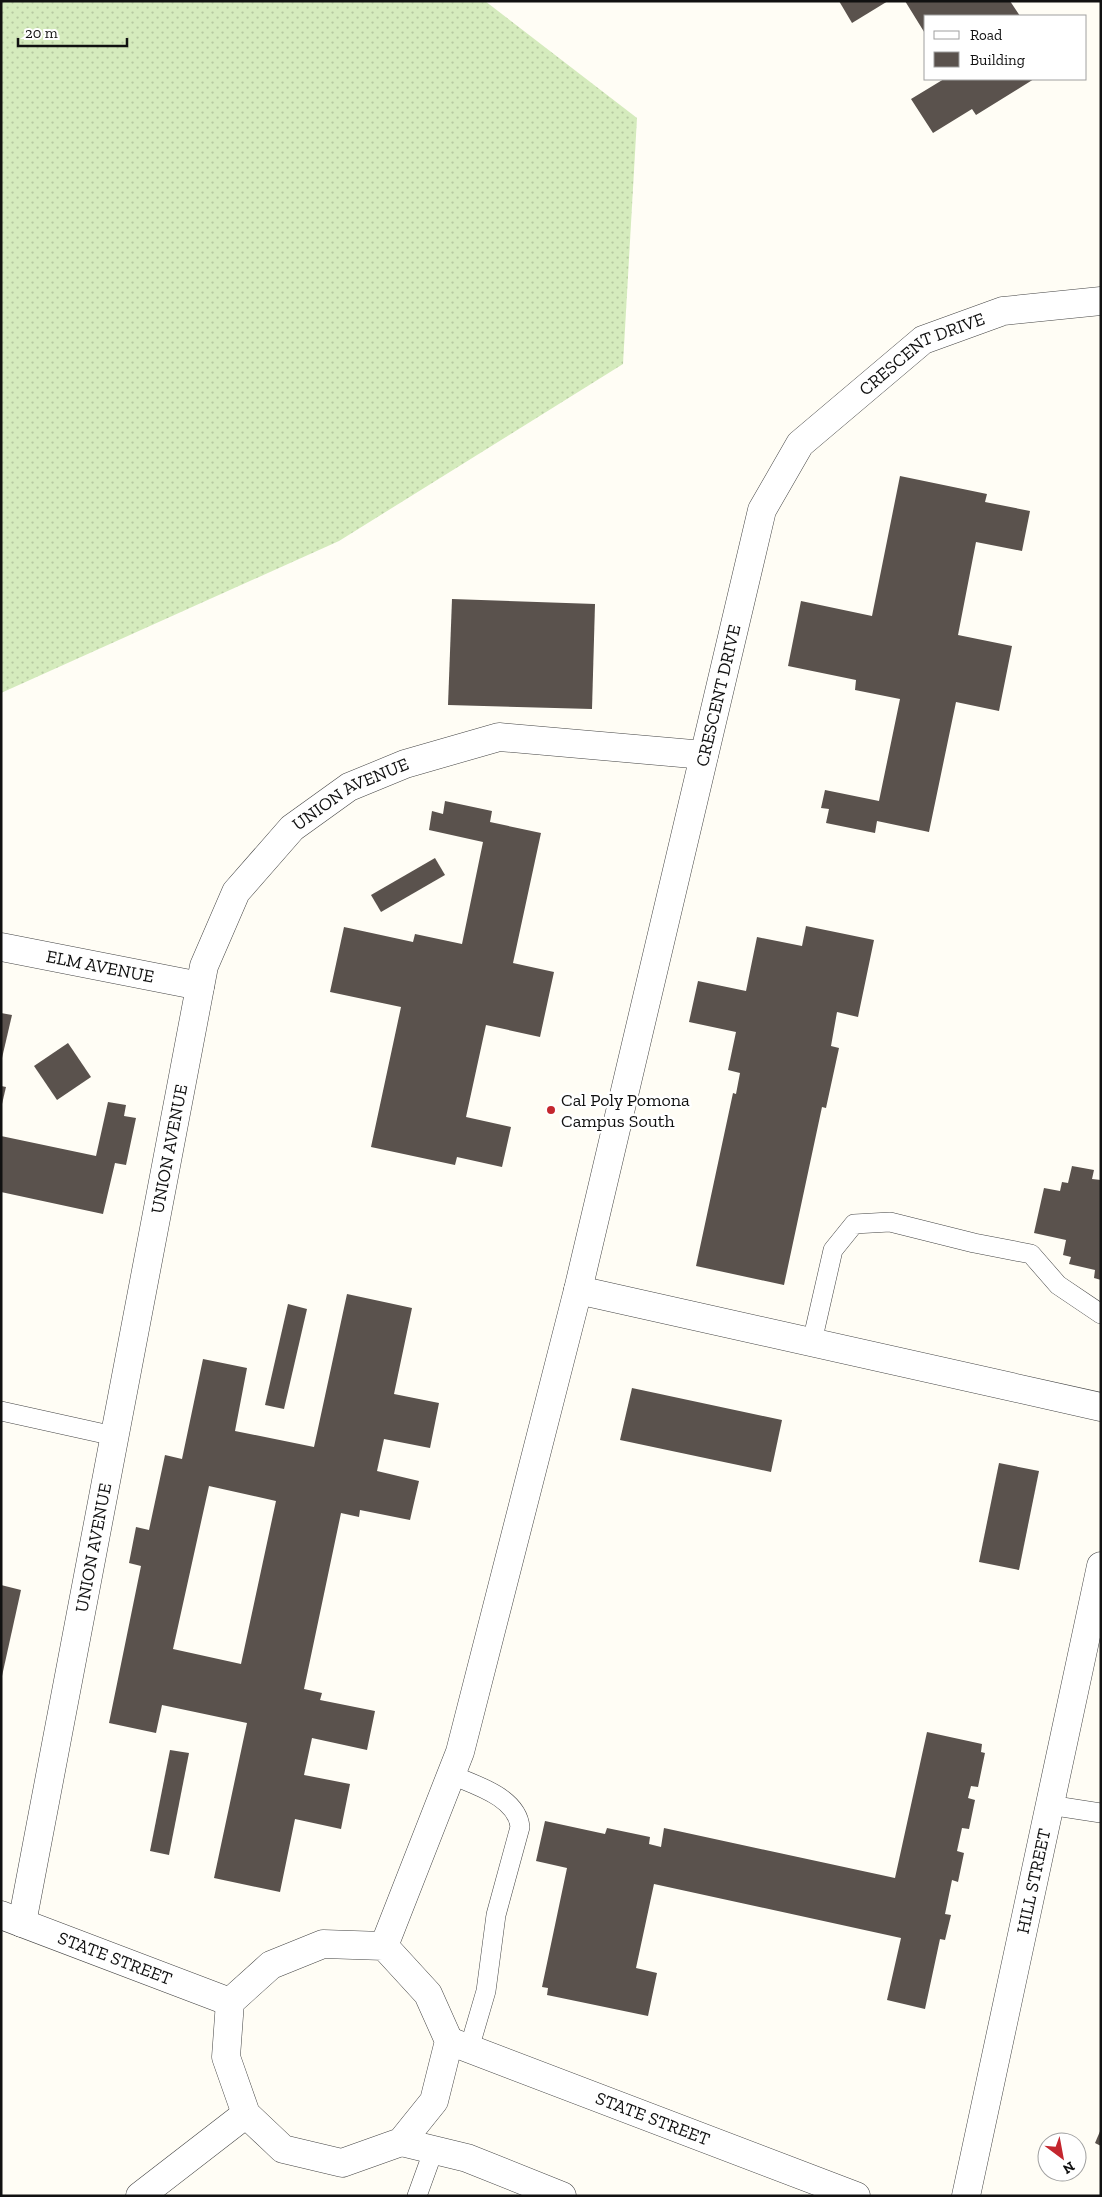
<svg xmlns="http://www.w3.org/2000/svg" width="1102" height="2197" font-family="'Zilla Slab',serif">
	<defs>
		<pattern id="grass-dots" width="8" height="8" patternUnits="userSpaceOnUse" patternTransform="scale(1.25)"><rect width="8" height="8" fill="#d5ebbd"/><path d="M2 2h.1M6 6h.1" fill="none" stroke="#b6c8a1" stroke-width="1.8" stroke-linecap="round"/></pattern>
	</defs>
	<rect width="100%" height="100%" fill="#fffdf5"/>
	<!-- grass -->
	<polygon fill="url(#grass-dots)" points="1,1 485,1 637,118 623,364 339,541 1,693"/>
	<!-- building -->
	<g fill="#5a524d" fill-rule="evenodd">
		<polygon points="839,1 888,1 852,23"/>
		<polygon points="905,1 1010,1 1020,16 926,16 926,35"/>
		<polygon points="944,79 1034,79 976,115 972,109 933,133 911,99"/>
		<polygon points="900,476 987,494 985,502 1030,511 1022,551 976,542 958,635 1012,646 999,711 956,702 929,832 877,821 875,833 826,823 829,809 821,808 825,790 879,801 900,699 855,690 856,680 788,666 801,601 872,616"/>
		<polygon points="452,599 595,604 592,709 448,705"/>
		<polygon points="445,801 492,811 490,822 541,833 513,963 554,972 540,1037 486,1025 466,1117 511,1127 502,1167 457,1157 455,1165 371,1147 401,1007 330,992 344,927 413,942 415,934 462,944 483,842 429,830 432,811 443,814"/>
		<polygon points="435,858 445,875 381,912 371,895"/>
		<polygon points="806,926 874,940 858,1017 837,1012 831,1046 839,1048 826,1108 822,1107 784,1285 696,1266 733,1093 736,1094 740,1073 728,1070 736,1032 689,1022 698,981 746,991 757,937 802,946"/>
		<polygon points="1,1013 12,1015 2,1058 1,1058"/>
		<polygon points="68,1043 91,1077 57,1100 34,1066"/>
		<polygon points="1,1086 6,1087 2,1104 1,1103"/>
		<polygon points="108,1102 126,1105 124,1116 136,1118 126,1165 115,1163 103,1214 1,1192 1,1136 96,1156"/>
		<polygon points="1072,1166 1094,1170 1092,1179 1101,1180 1101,1280 1094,1278 1095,1270 1069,1264 1071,1257 1063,1255 1066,1240 1034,1233 1044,1188 1060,1191 1062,1182 1068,1183"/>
		<path d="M347 1294 412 1308 394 1394 439 1403 430 1448 384 1439 377 1471 419 1481 410 1520 360 1510 359 1517 341 1513 304 1689 322 1693 320 1700 375 1711 367 1750 312 1738 304 1775 350 1784 341 1829 295 1819 280 1892 214 1878 247 1723 162 1705 156 1733 109 1723 141 1566 129 1563 136 1527 149 1530 165 1455 182 1459 203 1359 247 1368 235 1431 314 1447ZM209 1486 276 1501 241 1664 173 1649Z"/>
		<polygon points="288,1304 307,1309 284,1409 265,1405"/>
		<polygon points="632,1388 782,1420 771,1472 620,1440"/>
		<polygon points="999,1463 1039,1471 1019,1570 979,1562"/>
		<polygon points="1,1585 21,1590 2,1676 1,1676"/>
		<polygon points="927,1732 982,1744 981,1752 985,1753 978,1787 971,1786 968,1798 975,1800 969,1829 962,1828 957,1851 964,1853 958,1882 952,1880 945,1914 951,1915 945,1940 940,1939 925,2009 887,2000 901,1938 654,1884 636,1968 657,1973 648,2016 547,1995 548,1988 542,1987 567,1868 536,1861 545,1821 605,1834 607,1828 650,1837 649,1844 661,1847 664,1828 895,1878"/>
		<polygon points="170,1750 189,1753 169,1855 150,1851"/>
		<polygon points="1101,2129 1101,2146 1095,2143"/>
	</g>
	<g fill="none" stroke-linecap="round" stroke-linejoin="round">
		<defs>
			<g id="lane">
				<polyline points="812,1342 833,1250 854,1224 890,1222 974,1243 1031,1254 1058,1285 1101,1314"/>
				<polyline points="1,1411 114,1436"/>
				<path d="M452 1775C475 1785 517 1797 520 1827L496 1915 486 1991 469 2049"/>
				<polyline points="1049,1805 1101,1813"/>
				<polyline points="417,2196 434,2149"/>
			</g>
			<g id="street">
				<path id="s1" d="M1 947 200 986"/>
				<polyline points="578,1290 1101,1407"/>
				<path id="s2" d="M1 1915 230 2002"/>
				<path id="s3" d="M22 1923 204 966 236 892 292 828 349 787 405 764 499 737 704 755"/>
				<polygon points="323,1944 384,1946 428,1994 449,2041 434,2101 401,2142 342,2163 283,2149 246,2114 226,2057 230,2002 271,1965"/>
				<path id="s4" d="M384 1946 460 1752 578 1290 762 510 800 444 923 340 1003 311 1101 301"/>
				<path id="s5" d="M449 2041 856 2196"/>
				<polyline points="401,2142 467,2158 562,2196"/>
				<polyline points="140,2196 246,2114"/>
				<path id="s6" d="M966 2196 1101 1566"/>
			</g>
		</defs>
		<!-- lane casing -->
		<use href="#lane" stroke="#444" stroke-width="20"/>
		<!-- street casing -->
		<use href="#street" stroke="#444" stroke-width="29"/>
		<!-- lane -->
		<use href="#lane" stroke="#fff" stroke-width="19"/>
		<!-- street -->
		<use href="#street" stroke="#fff" stroke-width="28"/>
	</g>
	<!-- markers -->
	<circle fill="#c4262e" stroke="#fff" stroke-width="2" cx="551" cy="1110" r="5"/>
	<g text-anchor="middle" stroke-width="5" stroke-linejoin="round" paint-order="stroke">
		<!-- street labels -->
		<g font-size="18" fill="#111" stroke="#fff">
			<text dy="6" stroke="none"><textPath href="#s4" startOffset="1716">CRESCENT DRIVE</textPath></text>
			<text dy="6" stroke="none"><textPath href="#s4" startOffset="1296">CRESCENT DRIVE</textPath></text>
			<text dy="6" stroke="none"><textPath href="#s3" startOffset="1208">UNION AVENUE</textPath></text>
			<text dy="6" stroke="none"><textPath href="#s1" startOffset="101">ELM AVENUE</textPath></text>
			<text dy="6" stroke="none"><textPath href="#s3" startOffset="788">UNION AVENUE</textPath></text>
			<text dy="6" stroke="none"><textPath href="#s3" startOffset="382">UNION AVENUE</textPath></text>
			<text dy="6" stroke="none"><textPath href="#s6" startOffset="322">HILL STREET</textPath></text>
			<text dy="6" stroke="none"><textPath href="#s2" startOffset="122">STATE STREET</textPath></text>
			<text dy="6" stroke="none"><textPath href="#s5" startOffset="218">STATE STREET</textPath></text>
		</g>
		<!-- poi labels -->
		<g font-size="18" fill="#111" stroke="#fff" text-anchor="start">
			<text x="561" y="1106">Cal Poly Pomona<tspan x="561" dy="21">Campus South</tspan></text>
		</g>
	</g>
	<!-- border -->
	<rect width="1102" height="2197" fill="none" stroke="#111111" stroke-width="5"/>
	<!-- legend -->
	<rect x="924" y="15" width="162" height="65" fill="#ffffff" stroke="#a0a0a0"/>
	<rect x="934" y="31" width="25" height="8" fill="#ffffff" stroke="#a0a0a0"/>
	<text x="970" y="40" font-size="15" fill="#111111">Road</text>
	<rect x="934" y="52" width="25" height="15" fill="#5a524d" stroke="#a0a0a0"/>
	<text x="970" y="65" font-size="15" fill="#111111">Building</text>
	<!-- north arrow -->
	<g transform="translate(1062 2157) rotate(148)"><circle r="24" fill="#ffffff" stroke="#a0a0a0"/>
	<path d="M0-4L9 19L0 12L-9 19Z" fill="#c4262e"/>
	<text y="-8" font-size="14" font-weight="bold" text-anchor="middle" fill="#111111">N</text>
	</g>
	<!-- scale -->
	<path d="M18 38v8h109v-8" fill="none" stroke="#111111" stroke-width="2.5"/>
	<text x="25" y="38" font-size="15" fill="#111111" stroke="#ffffff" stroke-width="4" paint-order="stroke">20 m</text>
</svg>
